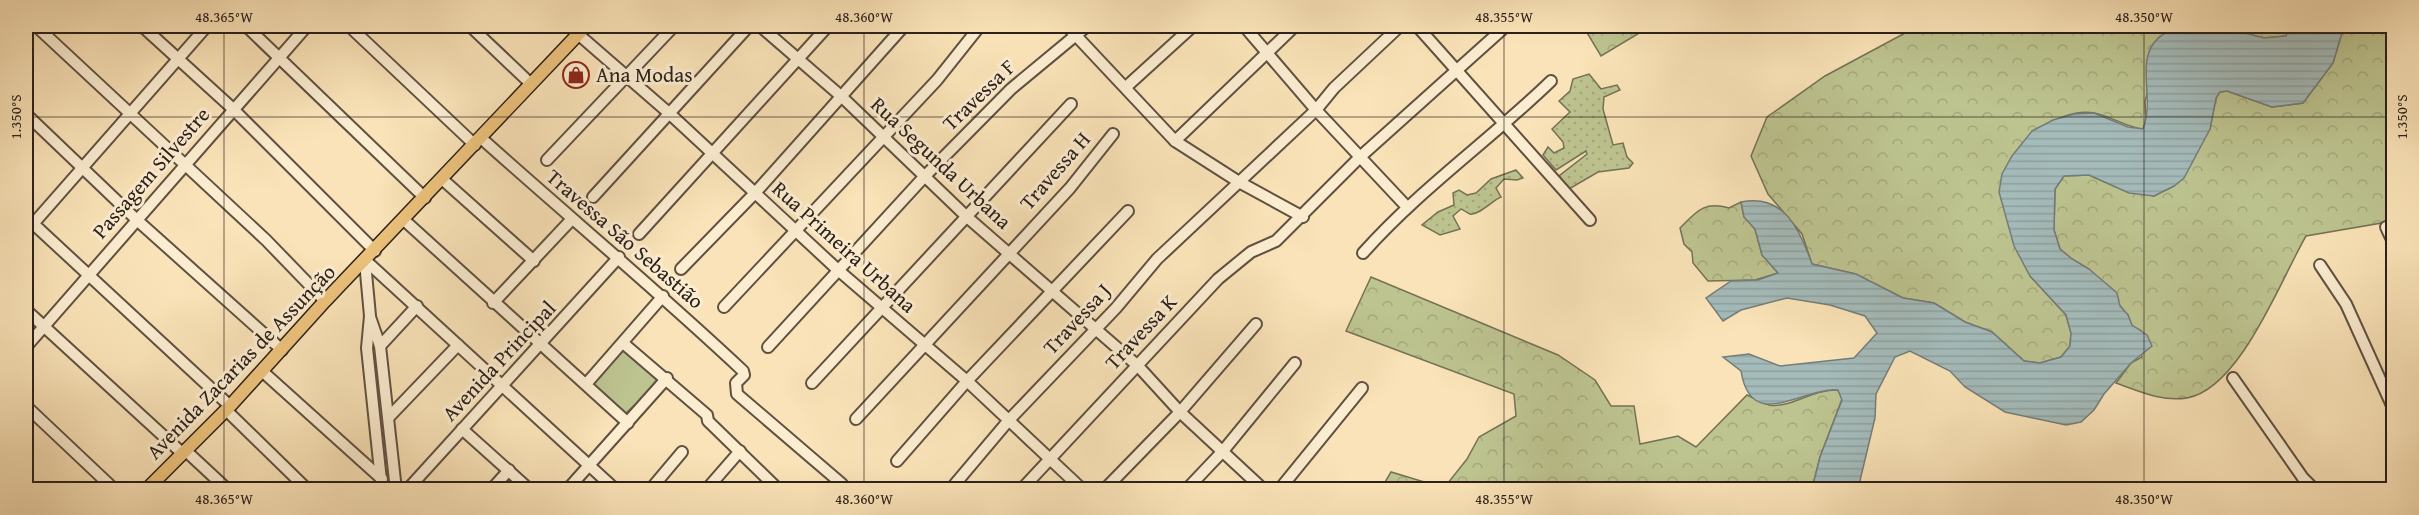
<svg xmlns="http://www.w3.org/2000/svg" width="2419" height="515" font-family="'Gentium Book Plus',serif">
	<defs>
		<pattern id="grass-dots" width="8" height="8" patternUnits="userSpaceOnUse" patternTransform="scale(1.5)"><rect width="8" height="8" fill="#bdc490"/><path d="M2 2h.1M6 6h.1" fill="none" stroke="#a3a87c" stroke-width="1.8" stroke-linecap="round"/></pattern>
		<pattern id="forest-crowns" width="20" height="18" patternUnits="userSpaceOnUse" patternTransform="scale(1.5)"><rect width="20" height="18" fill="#bdc490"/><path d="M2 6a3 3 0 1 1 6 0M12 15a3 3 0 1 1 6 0" fill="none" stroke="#a3a87c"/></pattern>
		<pattern id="water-rules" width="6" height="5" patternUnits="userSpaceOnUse" patternTransform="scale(1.5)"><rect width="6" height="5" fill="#a4bbba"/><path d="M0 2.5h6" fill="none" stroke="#8da09f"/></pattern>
	</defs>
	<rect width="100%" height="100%" fill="#fae3b8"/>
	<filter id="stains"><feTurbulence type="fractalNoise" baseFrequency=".00333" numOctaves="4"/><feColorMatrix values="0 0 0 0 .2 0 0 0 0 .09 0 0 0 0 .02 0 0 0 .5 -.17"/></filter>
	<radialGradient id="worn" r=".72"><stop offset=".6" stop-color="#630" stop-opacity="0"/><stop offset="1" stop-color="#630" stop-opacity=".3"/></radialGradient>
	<!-- grass -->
	<g fill="url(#grass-dots)" stroke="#747256" stroke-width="1.5">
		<polygon points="1589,74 1601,89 1617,85 1620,90 1604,97 1603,109 1613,145 1623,143 1627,157 1633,163 1629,168 1598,172 1569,189 1559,176 1587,154 1586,151 1556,170 1543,155 1548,147 1554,153 1564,148 1563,142 1552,129 1570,112 1559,101 1570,91 1573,79"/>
		<path d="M1516 170 1523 178 1517 180 1504 179 1496 188 1501 197C1493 200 1478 216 1470 214 1467 213 1464 210 1461 209L1453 216 1460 229 1440 235 1422 225 1438 212 1454 205 1453 193 1459 190 1467 195 1476 193 1491 179Z"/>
	</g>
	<!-- forest -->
	<g fill="url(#forest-crowns)" stroke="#747256" stroke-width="1.5">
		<polygon points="1583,26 1651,26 1601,56"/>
		<path d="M1918 26H2180L2167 30 2145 101 2146 121 2143 129C2125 127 2111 116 2094 113 2073 109 2050 122 2032 131L2030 276 2066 315 2071 333 2070 346 2061 357 2040 363 2024 361 1992 332 1965 322 1934 303 1903 298 1855 274 1812 264 1802 234 1768 194 1751 156 1767 117 1825 76Z"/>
		<polygon points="2217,26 2289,26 2286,36 2264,38"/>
		<path d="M2344 26H2393V221L2306 236C2281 279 2240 389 2187 398 2161 402 2139 391 2116 383L2131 363 2142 357 2128 315 2089 269 2072 259 2060 249 2054 230 2055 189 2064 176 2089 175 2116 187 2154 196 2174 186 2210 129 2216 98 2220 92 2227 91 2272 107 2303 103 2333 63Z"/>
		<path d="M1741 202 1744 217 1755 229 1762 255 1778 273 1755 280 1708 281 1693 263 1692 252 1684 244 1680 228C1697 211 1704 201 1729 208Z"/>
		<path d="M1371 277 1558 355 1595 380 1611 406H1634L1640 444 1678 436 1696 447 1747 395C1754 398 1762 403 1769 405 1789 409 1813 389 1838 390L1842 399 1820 457 1812 489 1542 490 1538 487 1519 490 1381 489 1391 472 1444 488 1467 459 1479 437 1516 416 1514 394 1346 331Z"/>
	</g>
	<!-- green -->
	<polygon fill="#bdc490" stroke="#747256" stroke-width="1.5" points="624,349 659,382 625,414 590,383"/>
	<!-- water -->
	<path fill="url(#water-rules)" stroke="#747d7a" stroke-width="1.5" d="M2180 26H2217L2264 38 2286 36 2289 26H2344L2333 63 2303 103 2272 107 2227 91 2220 92 2216 98 2210 129 2184 178 2174 186 2154 196 2129 193 2089 175 2064 176 2055 189 2054 230 2060 249 2072 259 2089 269 2117 293 2120 306 2128 315 2132 325 2147 335 2152 346 2131 363 2104 394 2094 410 2081 422 2066 425 2005 412 1965 387 1950 371 1910 351 1895 357 1876 394 1875 418 1858 489H1812L1820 457 1842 400 1838 390C1803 387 1751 434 1741 371L1723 357 1749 354 1780 366 1854 358 1877 333 1865 316 1830 305 1787 298 1741 310 1723 321 1706 298 1731 281 1758 280 1778 273 1762 255 1755 229 1744 217 1741 202C1784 193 1800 230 1812 264L1856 274 1903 298 1934 303 1965 322 1992 332 2024 361 2040 363 2061 357 2070 346 2071 333 2066 315 2030 276 2014 246 1999 192 2002 174 2012 156 2032 131 2053 120 2074 114 2094 113 2128 127 2143 129C2158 89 2124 45 2180 26Z"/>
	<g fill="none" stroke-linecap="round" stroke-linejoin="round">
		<defs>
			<g id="minor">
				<polyline points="36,26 266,240 325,301"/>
				<polyline points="142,26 232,108 375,251"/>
				<polyline points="246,26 425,198"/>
				<polyline points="349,26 475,145"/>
				<polyline points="470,26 531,84"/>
				<polyline points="760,26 842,97 967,217 1138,366 1180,412 1264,490"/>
				<polyline points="1067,26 1175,141 1239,182 1303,217"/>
				<polyline points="1244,26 1316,110 1407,207"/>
				<polyline points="1417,26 1590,220"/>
				<polyline points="578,34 670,114 838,270 967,381 1083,490"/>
				<polyline points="1126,87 1193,26"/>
				<polyline points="26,114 138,221 282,350"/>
				<path d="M481 138C568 216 658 291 743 371L744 375 736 383 737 394 842 484"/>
				<polyline points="1175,141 1295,26"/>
				<polyline points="547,160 674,26"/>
				<polyline points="442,179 534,261"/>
				<polyline points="593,197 749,26"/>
				<polyline points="26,217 230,406"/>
				<polyline points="404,220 628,423"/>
				<polyline points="2386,227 2394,244"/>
				<polyline points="26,232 207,26"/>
				<polyline points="639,234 828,26"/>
				<path d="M1363 253C1420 189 1490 140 1551 81"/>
				<polyline points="365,260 616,490"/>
				<polyline points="365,262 370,316 367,348 382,490"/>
				<polyline points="2320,265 2346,304 2394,410"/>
				<polyline points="681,269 755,193 904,26"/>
				<polyline points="493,303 572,219"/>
				<polyline points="724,307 937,80 980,26"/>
				<polyline points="26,310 182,453"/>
				<polyline points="370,317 380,346 396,490"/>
				<polyline points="623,343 707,415 708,421 779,490"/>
				<polyline points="380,346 417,306"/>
				<polyline points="26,347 307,26"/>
				<polyline points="768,347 924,177 1011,89 1087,26"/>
				<polyline points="262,371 382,479"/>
				<polyline points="2233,378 2303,478 2315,490"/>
				<polyline points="587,383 663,296"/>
				<polyline points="812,383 1071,104"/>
				<polyline points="26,406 115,490"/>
				<polyline points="226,410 308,490"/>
				<polyline points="389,417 458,345"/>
				<polyline points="856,419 1070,188 1113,134"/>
				<polyline points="462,429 530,490"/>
				<polyline points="185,450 228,490"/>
				<polyline points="897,461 967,381 1128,211"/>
				<polyline points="407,490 619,257"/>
				<polyline points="491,490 509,470"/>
				<polyline points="567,490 667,378"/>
				<polyline points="650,490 682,452"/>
				<polyline points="706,490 740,451"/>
				<polyline points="950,490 1009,420 1116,308 1157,259 1316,110 1334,88 1400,26"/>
				<polyline points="1021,490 1218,279 1251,252 1276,241 1360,157 1506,26"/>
				<polyline points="1104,490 1180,412 1256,324"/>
				<polyline points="1186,490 1223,451 1295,363"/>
				<polyline points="1279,490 1362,388"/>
			</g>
			<polyline id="major" points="146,490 230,406 325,301 586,26"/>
		</defs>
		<!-- minor casing -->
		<use href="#minor" stroke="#5f5142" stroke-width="14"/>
		<!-- major casing -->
		<use href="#major" stroke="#2b201b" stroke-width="15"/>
		<!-- minor -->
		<use href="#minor" stroke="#fcedd1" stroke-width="10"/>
		<!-- major -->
		<use href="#major" stroke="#edc27c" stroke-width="12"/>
	</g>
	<!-- ticks -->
	<path fill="none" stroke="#2b201b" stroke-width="1.5" stroke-opacity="0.45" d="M224 26V490M864 26V490M1504 26V490M2144 26V490M26 117H2394"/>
	<!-- icons -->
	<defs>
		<symbol id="shop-ring" viewBox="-11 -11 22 22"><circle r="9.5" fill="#fcedd1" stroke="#8f2418" stroke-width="1.5"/><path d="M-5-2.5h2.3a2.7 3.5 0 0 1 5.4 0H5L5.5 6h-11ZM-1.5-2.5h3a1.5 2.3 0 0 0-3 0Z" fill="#8f2418"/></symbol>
	</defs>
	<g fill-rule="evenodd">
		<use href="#shop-ring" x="561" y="60" width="30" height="30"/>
	</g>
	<g text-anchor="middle" stroke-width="6" stroke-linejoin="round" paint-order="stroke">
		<!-- poi labels -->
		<g font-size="21" fill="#2b201b" stroke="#fcedd1" text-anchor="start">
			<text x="596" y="82">Ana Modas</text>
		</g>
		<!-- street labels -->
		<g font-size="21" fill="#2b201b" stroke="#fcedd1">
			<text transform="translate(979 95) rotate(-44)" y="7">Travessa F</text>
			<text transform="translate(941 163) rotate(43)" y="7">Rua Segunda Urbana</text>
			<text transform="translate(1055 171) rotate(-49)" y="7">Travessa H</text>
			<text transform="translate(151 173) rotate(-49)" y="7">Passagem Silvestre</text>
			<text transform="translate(625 239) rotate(41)" y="7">Travessa São Sebastião</text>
			<text transform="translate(844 247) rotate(42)" y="7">Rua Primeira Urbana</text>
			<text transform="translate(1077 319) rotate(-47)" y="7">Travessa J</text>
			<text transform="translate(1141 332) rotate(-47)" y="7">Travessa K</text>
			<text transform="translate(499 361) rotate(-47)" y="7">Avenida Principal</text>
			<text transform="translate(241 362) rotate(-46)" y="7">Avenida Zacarias de Assunção</text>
		</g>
	</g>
	<!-- margin -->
	<rect width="2419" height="515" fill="none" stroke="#fae3b8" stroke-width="66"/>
	<rect x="33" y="33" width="2353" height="449" fill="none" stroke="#2b201b" stroke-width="2"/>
	<g font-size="15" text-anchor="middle" fill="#2b201b">
		<text x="224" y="22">48.365°W</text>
		<text x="864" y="22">48.360°W</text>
		<text x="1504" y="22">48.355°W</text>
		<text x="2144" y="22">48.350°W</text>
		<text transform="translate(16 117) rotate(-90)" y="5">1.350°S</text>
		<text transform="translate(2402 117) rotate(-90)" y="5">1.350°S</text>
		<text x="224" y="504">48.365°W</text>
		<text x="864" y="504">48.360°W</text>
		<text x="1504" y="504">48.355°W</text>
		<text x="2144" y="504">48.350°W</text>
	</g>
	<rect width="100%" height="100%" filter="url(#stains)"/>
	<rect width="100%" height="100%" fill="url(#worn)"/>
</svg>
